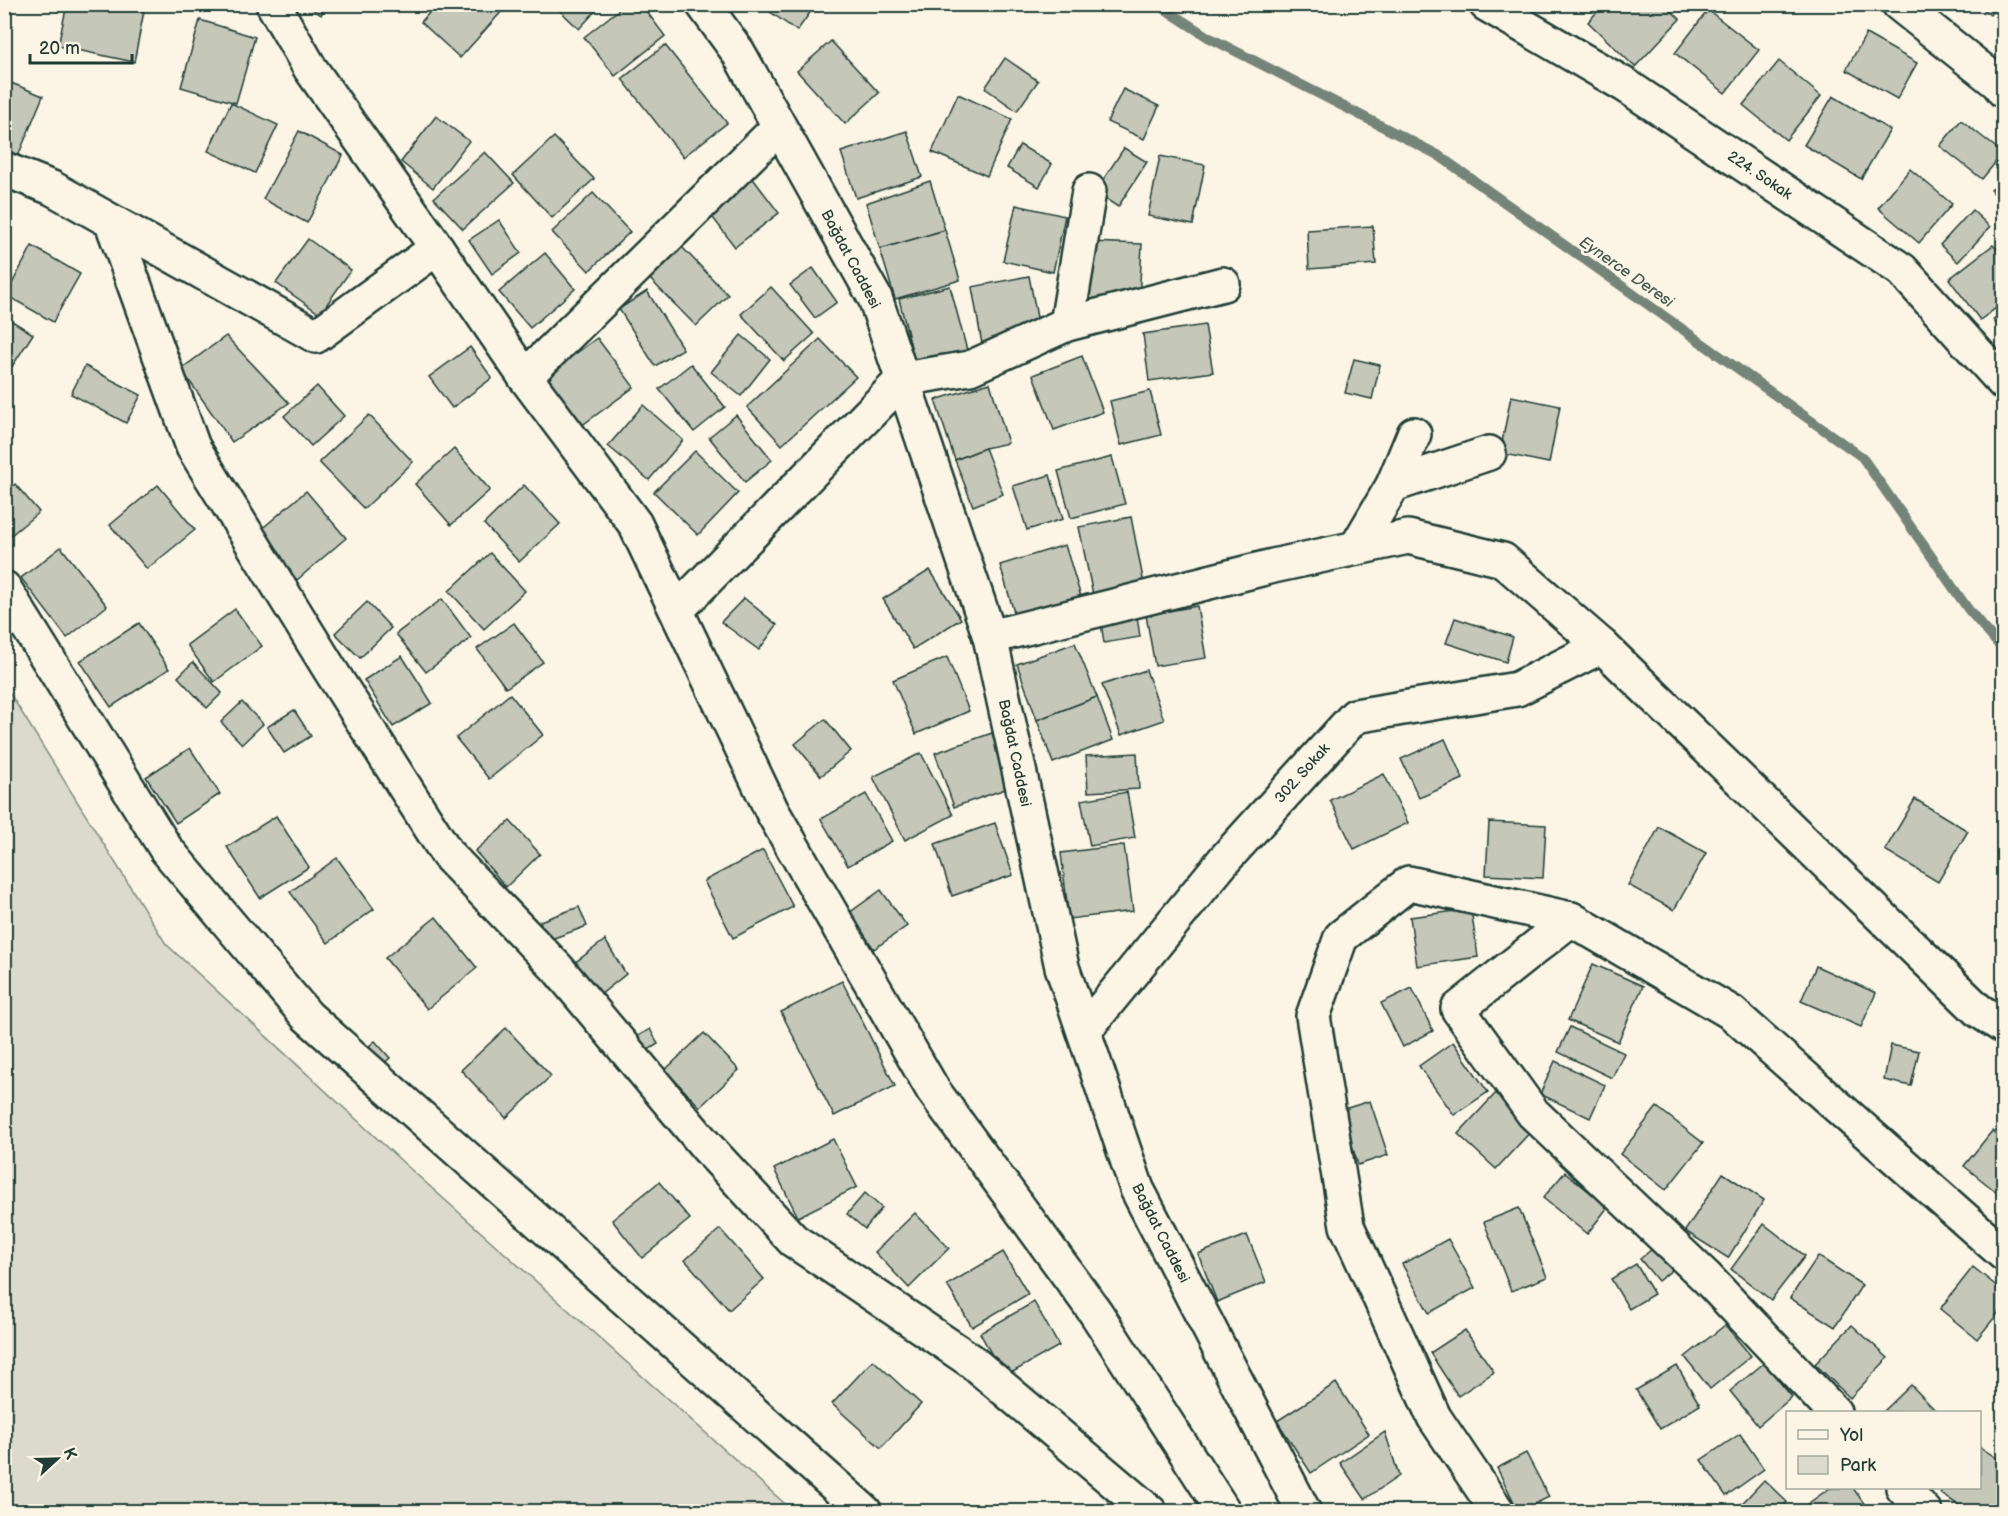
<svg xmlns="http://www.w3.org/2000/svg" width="2008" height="1516" font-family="'Balsamiq Sans',sans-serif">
	<rect width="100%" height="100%" fill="#fcf5e5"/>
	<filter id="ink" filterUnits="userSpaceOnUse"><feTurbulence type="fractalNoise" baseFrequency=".0167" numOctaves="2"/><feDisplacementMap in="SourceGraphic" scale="12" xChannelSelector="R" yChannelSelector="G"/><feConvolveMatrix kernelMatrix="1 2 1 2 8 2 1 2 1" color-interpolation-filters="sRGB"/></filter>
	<g filter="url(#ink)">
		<!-- green -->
		<polygon fill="#dcdacc" stroke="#7e8c80" stroke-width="1.5" points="4,684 166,944 407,1166 793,1511 5,1511"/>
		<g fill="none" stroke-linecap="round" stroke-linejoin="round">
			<!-- stream -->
			<polyline stroke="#758479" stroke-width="10" points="1157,4 1208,37 1438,155 1862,457 1968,609 2004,651"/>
		</g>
		<!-- building -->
		<g fill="#c5c7b9" stroke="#1f3d34" stroke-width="1.5">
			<polygon points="67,4 112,4 144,11 134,62 58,46"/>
			<polygon points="305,4 327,4 321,15"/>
			<polygon points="437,4 497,4 503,10 460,58 421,22"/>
			<polygon points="553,4 602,4 579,29"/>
			<polygon points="626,4 641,4 665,36 615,76 584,37"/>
			<polygon points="759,4 816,4 797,31"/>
			<polygon points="1604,4 1664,4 1680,19 1635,67 1588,22"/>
			<polygon points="1977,4 1999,4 1990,15"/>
			<polygon points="1708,10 1759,50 1725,93 1675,53"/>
			<polygon points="200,20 255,37 236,103 181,87"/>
			<polygon points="1866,34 1917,63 1897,99 1846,70"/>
			<polygon points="831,41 879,93 845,124 797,71"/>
			<polygon points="665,45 727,123 683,157 622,79"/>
			<polygon points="1005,58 1038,81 1017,111 985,88"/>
			<polygon points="1779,61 1821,96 1786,140 1743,105"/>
			<polygon points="4,80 43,96 18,156 4,150"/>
			<polygon points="1123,89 1159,106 1144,139 1107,122"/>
			<polygon points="958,94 1012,119 987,176 932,152"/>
			<polygon points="1833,96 1890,130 1861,179 1804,145"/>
			<polygon points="231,103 278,125 255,173 208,151"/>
			<polygon points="436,116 469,141 433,188 401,162"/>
			<polygon points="1961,120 2003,153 1982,179 1940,146"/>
			<polygon points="299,131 343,155 307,223 263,199"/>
			<polygon points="907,131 922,177 856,198 841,152"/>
			<polygon points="554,137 594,179 552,218 513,175"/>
			<polygon points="1020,145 1052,164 1039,187 1007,168"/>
			<polygon points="1124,148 1147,162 1118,207 1095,192"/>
			<polygon points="485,152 514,183 463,229 434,198"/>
			<polygon points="1160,156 1205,165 1193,225 1148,216"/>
			<polygon points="1910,169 1952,204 1919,243 1878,208"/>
			<polygon points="748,172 779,213 735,247 704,206"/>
			<polygon points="930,181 945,230 880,249 866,203"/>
			<polygon points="2004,181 2004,207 1991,190"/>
			<polygon points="593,193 630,232 589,271 552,232"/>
			<polygon points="1016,205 1065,216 1053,272 1003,261"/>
			<polygon points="1972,210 1990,227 1958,262 1940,245"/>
			<polygon points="499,220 521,253 492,274 469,240"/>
			<polygon points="1373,226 1376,264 1309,269 1307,230"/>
			<polygon points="945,230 960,280 895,299 880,249"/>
			<polygon points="308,239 351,270 320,314 276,283"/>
			<polygon points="1089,242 1142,244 1139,302 1087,299"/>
			<polygon points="680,245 728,295 696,326 647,276"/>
			<polygon points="1993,245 2004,258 2004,302 1980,320 1949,279"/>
			<polygon points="32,246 80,274 53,322 6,295"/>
			<polygon points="545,253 575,289 530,328 499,292"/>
			<polygon points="813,268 837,302 815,318 790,285"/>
			<polygon points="1029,276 1040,333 982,344 972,287"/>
			<polygon points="950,286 969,358 917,371 899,299"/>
			<polygon points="771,287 814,334 784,361 741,314"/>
			<polygon points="647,291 683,349 655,366 619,309"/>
			<polygon points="2004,312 2004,334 1993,320"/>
			<polygon points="4,316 33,334 4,379"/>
			<polygon points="1205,325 1213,372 1149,381 1143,334"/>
			<polygon points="741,335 770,359 741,396 711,372"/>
			<polygon points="226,336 289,403 232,442 181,369"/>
			<polygon points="597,338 634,387 581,426 544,377"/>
			<polygon points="820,339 856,377 782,445 747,407"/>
			<polygon points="470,347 492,378 452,408 429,377"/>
			<polygon points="1082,356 1103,412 1054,430 1033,375"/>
			<polygon points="1354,359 1380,365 1372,399 1345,393"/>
			<polygon points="691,364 725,407 694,432 659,389"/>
			<polygon points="85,366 141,395 126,423 71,394"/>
			<polygon points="990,383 1008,443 985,448 955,460 935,400"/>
			<polygon points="317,386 344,416 311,446 284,416"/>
			<polygon points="1150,391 1161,435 1121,445 1110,401"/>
			<polygon points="1511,396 1560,406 1549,463 1500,453"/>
			<polygon points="643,405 683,440 649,480 608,446"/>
			<polygon points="369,415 413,462 364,509 319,462"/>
			<polygon points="736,415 772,460 745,482 709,437"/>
			<polygon points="985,448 1003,494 973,506 955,460"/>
			<polygon points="454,449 490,490 451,525 415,484"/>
			<polygon points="695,451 738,493 698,535 654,492"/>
			<polygon points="1112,457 1125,504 1071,518 1058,471"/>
			<polygon points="1050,475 1063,519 1027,530 1013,486"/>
			<polygon points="15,484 39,512 11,535 4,527 4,493"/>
			<polygon points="158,485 195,530 147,569 110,525"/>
			<polygon points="524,485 560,524 519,562 484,524"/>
			<polygon points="306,491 346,538 297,580 257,533"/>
			<polygon points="1131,517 1144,584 1093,595 1079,527"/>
			<polygon points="1065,545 1082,600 1016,619 1000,565"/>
			<polygon points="61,547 107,606 67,638 21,578"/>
			<polygon points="490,553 525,591 484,629 449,591"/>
			<polygon points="930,570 961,619 913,649 883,599"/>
			<polygon points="744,598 777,625 759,650 721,622"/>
			<polygon points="442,599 471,638 426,672 396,634"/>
			<polygon points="367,602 391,628 360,658 335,633"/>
			<polygon points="1197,606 1206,658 1155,666 1146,615"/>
			<polygon points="235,609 262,646 214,682 187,645"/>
			<polygon points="1136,610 1140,637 1104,643 1100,616"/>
			<polygon points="1455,618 1513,637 1506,662 1446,643"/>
			<polygon points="139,623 169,669 111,707 80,661"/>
			<polygon points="514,623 543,662 506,688 477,649"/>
			<polygon points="1075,643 1097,697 1037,720 1017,664"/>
			<polygon points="402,656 432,703 393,727 364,680"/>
			<polygon points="947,657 969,711 916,734 893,680"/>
			<polygon points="193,662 222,693 207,708 178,677"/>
			<polygon points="1146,670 1164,720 1121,735 1102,685"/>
			<polygon points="510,694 543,735 489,779 456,738"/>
			<polygon points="1097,697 1113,740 1053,763 1037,720"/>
			<polygon points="242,702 263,724 242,744 221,722"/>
			<polygon points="294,710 311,736 284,753 267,727"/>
			<polygon points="825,719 851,751 821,776 795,744"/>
			<polygon points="992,733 1011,787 954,807 935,753"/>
			<polygon points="1445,739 1463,779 1419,798 1401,759"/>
			<polygon points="190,748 220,794 176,823 146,777"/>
			<polygon points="921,753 953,815 905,840 873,777"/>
			<polygon points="1137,753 1139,789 1088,792 1086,756"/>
			<polygon points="1384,774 1408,823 1354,849 1330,800"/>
			<polygon points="1127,792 1135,838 1090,846 1081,800"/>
			<polygon points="866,794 892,841 848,866 821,819"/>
			<polygon points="1915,799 1968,831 1938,882 1885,850"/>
			<polygon points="276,816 309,867 260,898 227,847"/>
			<polygon points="510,821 540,854 506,887 475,851"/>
			<polygon points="1489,822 1546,825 1543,878 1486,875"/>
			<polygon points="995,823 1013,875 952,896 935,844"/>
			<polygon points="1659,827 1706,853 1674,910 1628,885"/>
			<polygon points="1124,845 1133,911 1069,919 1061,853"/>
			<polygon points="763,850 793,907 733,938 704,881"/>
			<polygon points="337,858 374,909 328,943 290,892"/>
			<polygon points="881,890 907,926 874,949 849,913"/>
			<polygon points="579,907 587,926 546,941 540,921"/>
			<polygon points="1471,909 1478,957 1417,966 1410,917"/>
			<polygon points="436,917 477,968 427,1009 385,958"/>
			<polygon points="605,940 626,974 595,999 569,967"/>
			<polygon points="1593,964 1643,986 1618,1042 1568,1020"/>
			<polygon points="1816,966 1876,993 1861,1027 1801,1001"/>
			<polygon points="842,981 895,1086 834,1116 781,1012"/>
			<polygon points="1412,988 1433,1031 1403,1047 1381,1003"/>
			<polygon points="1570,1027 1624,1053 1612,1078 1558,1052"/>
			<polygon points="506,1028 551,1076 506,1118 461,1070"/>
			<polygon points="650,1029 658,1044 640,1055 631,1040"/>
			<polygon points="704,1033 739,1070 700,1107 665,1070"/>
			<polygon points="375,1041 390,1058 374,1073 358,1055"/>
			<polygon points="1453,1042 1488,1092 1454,1115 1419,1066"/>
			<polygon points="1891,1045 1919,1051 1911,1086 1884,1080"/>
			<polygon points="1555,1061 1605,1085 1590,1118 1540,1094"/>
			<polygon points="1496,1093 1534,1128 1496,1169 1458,1134"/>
			<polygon points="1370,1101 1388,1155 1358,1165 1341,1110"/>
			<polygon points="1657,1107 1703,1143 1666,1190 1620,1154"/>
			<polygon points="1992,1131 2004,1140 2004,1198 1964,1166"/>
			<polygon points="833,1139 857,1187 798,1217 774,1169"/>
			<polygon points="1565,1172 1608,1207 1587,1234 1543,1198"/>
			<polygon points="1723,1173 1764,1200 1728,1258 1685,1231"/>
			<polygon points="659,1182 690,1219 642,1258 612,1220"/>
			<polygon points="865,1193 882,1208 865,1229 847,1214"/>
			<polygon points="1519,1208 1547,1277 1511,1291 1484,1222"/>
			<polygon points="915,1213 949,1248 909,1288 875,1252"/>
			<polygon points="1764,1224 1805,1256 1771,1300 1731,1269"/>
			<polygon points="720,1229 764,1279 729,1310 685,1260"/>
			<polygon points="1247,1235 1266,1282 1217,1302 1198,1254"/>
			<polygon points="1448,1239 1475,1288 1429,1313 1402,1264"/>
			<polygon points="1658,1244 1676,1267 1658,1281 1640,1259"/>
			<polygon points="1003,1252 1028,1294 972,1327 947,1285"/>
			<polygon points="1818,1256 1862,1285 1835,1327 1790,1298"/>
			<polygon points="1636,1264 1654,1294 1629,1309 1611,1279"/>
			<polygon points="1973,1267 2004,1292 2004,1306 1977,1339 1940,1309"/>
			<polygon points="1034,1302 1059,1346 1004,1377 980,1333"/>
			<polygon points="1725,1325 1751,1356 1710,1389 1685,1357"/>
			<polygon points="1852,1325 1888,1358 1850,1398 1815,1364"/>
			<polygon points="1465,1330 1494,1372 1458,1396 1430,1353"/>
			<polygon points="873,1360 921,1404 881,1448 832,1404"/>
			<polygon points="1764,1363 1792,1397 1758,1426 1730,1391"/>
			<polygon points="1677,1366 1700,1405 1660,1429 1636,1390"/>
			<polygon points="1336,1383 1369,1434 1311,1473 1277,1421"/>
			<polygon points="1911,1385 1937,1412 1883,1412"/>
			<polygon points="1385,1432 1399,1476 1365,1499 1340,1463"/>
			<polygon points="1740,1434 1764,1469 1726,1496 1701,1460"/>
			<polygon points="1980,1447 2004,1463 2004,1497 1995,1512 1969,1512 1940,1493 1944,1488 1980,1488"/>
			<polygon points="1526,1453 1549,1497 1519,1512 1497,1468"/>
			<polygon points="1764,1480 1787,1502 1779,1512 1734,1512"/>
			<polygon points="1830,1488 1853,1488 1870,1512 1800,1512 1799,1510"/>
		</g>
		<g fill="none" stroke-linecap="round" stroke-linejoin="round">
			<defs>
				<g id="minor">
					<polyline points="273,4 310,68 437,248 525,377 635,524 772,811 933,1090 1096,1313 1224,1512"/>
					<polyline points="1486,4 1625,85 1902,270 2004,383"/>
					<polyline points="1899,4 1998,83 2004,91"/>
					<polyline points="4,169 52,188 316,336 437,248"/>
					<polyline points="112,223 193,447 329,668 448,855 558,969 706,1146 793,1240 970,1360 1150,1512"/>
					<polyline points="1067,324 1089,191"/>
					<polyline points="525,377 779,127"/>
					<polyline points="1393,485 1414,434"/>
					<polyline points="1356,548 1393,485 1489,453"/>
					<polyline points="4,588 166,849 307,1016 865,1512"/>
					<polyline points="677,610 903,379 970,368 1067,324 1223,284"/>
					<polyline points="990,637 1273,566 1408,537 1503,560 1602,646 1978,1010 2004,1027"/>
					<polyline points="1571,919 1458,1009 1533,1113 1707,1278 1834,1412"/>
					<polyline points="1084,1031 1225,859 1355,716 1517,689 1602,646"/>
					<polyline points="1903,1488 1925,1512"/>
					<polyline points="1498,1512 1434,1417 1347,1226 1313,1016 1341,937 1409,883 1571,919 1732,1013 2004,1254"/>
				</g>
				<polyline id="major" points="703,4 738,52 875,298 990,637 1062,967 1137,1189 1304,1512"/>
			</defs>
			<!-- minor casing -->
			<use href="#minor" stroke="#1f3d34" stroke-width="38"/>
			<!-- major casing -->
			<use href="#major" stroke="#1f3d34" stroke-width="38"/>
			<!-- minor -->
			<use href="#minor" stroke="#fcf5e5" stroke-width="33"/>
			<!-- major -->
			<use href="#major" stroke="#fcf5e5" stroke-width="33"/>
		</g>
	</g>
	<g text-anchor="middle" stroke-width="6" stroke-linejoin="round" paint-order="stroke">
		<!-- street labels -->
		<g font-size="15" fill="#1f3d34" stroke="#fcf5e5">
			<text transform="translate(1760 175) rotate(34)" y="5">224. Sokak</text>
			<text transform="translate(851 259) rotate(62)" y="5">Bağdat Caddesi</text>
			<text transform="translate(1015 753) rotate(78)" y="5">Bağdat Caddesi</text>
			<text transform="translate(1302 773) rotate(-48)" y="5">302. Sokak</text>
			<text transform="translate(1161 1233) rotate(63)" y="5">Bağdat Caddesi</text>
		</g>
		<!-- water labels -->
		<g font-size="16" font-style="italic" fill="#435a51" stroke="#fcf5e5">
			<text transform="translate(1627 271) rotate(35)" y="6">Eynerce Deresi</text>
		</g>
	</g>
	<!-- margin -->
	<rect width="2008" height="1516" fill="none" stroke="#fcf5e5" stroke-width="24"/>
	<rect x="12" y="12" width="1984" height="1492" fill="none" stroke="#1f3d34" stroke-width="2" filter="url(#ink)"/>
	<!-- legend -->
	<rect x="1786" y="1411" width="195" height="78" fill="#fcf5e5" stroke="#a4ab9e" stroke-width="1.5"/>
	<rect x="1798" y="1430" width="30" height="9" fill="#fcf5e5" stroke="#a4ab9e" stroke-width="1.5"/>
	<text x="1840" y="1441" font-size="18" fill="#1f3d34">Yol</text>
	<rect x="1798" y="1456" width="30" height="18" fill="#dcdacc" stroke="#a4ab9e" stroke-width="1.5"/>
	<text x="1840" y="1471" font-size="18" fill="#1f3d34">Park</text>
	<!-- north arrow -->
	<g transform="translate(57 1459) rotate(68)" stroke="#fcf5e5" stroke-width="4.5" paint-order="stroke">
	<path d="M0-4.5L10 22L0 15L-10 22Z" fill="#1f3d34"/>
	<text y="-9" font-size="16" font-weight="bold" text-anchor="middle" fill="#1f3d34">K</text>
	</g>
	<!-- scale -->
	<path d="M30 54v9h102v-9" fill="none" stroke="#1f3d34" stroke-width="3"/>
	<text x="39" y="54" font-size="18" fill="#1f3d34" stroke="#fcf5e5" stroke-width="4.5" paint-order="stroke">20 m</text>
</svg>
